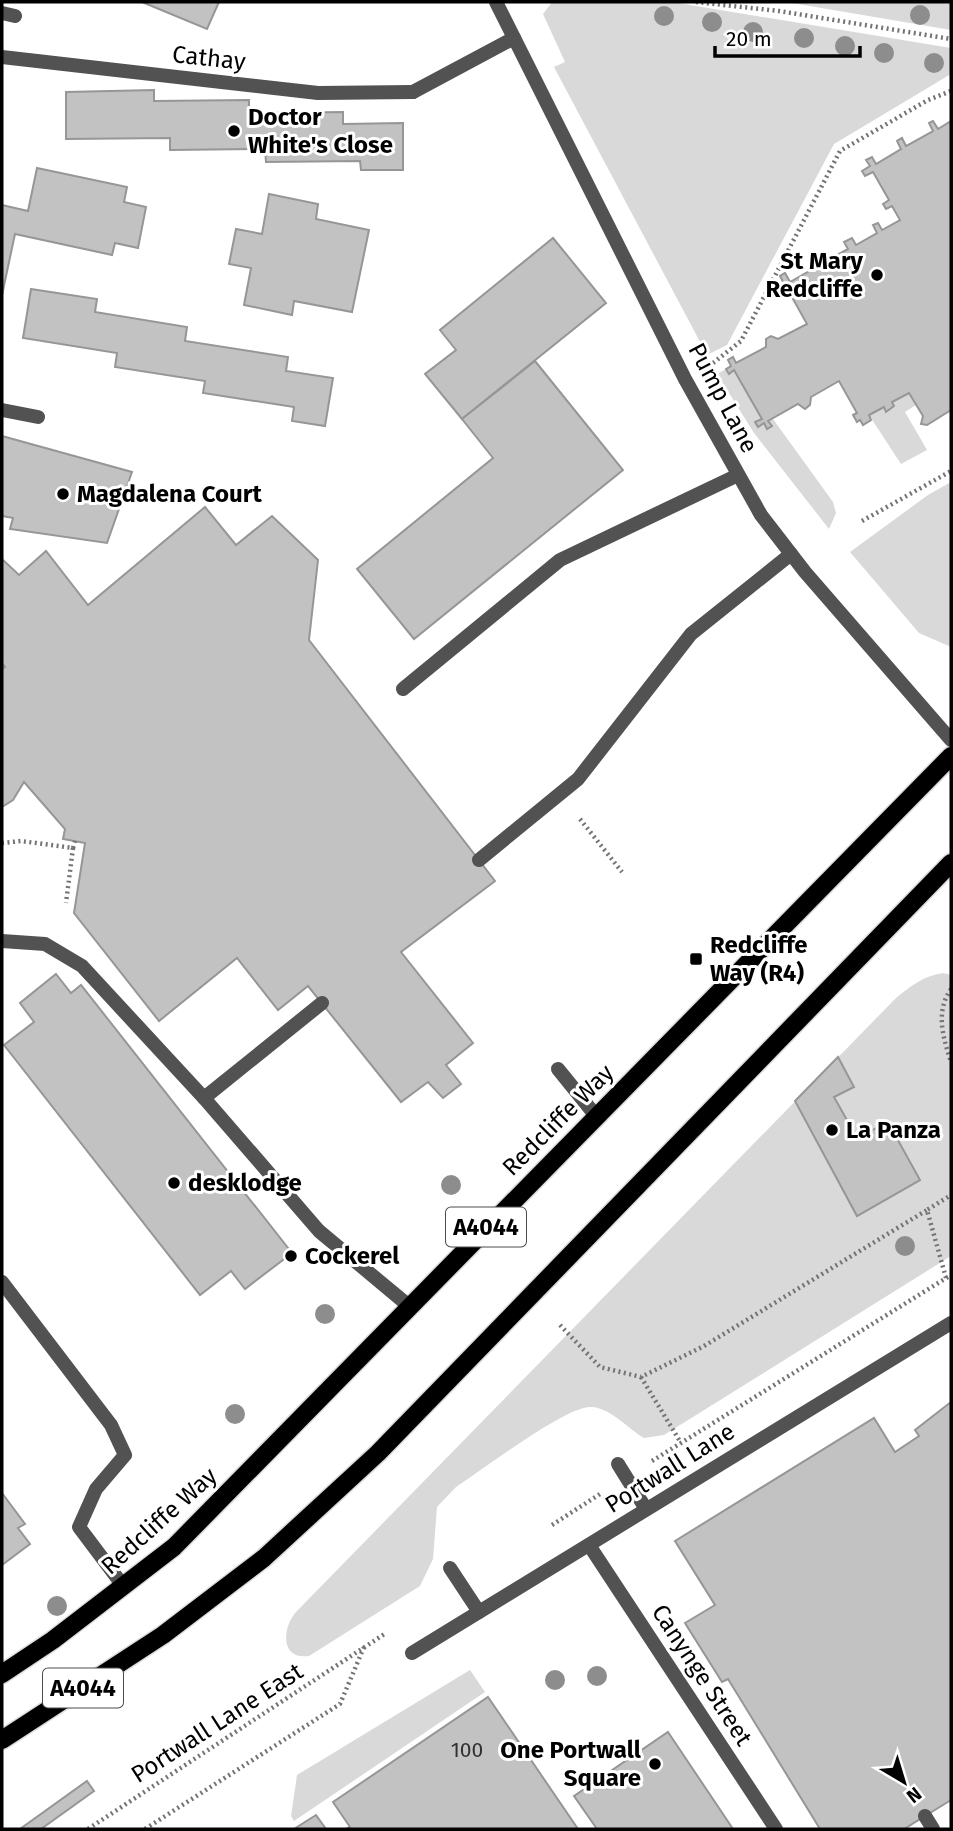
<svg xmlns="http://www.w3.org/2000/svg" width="953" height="1831" font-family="'Fira Sans',sans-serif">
	<rect width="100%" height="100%" fill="#fff"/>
	<!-- green -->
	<g fill="#d9d9d9">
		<polygon points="552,2 672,2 951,48 951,74 834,144 727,345 707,355 554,67 565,62 543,14"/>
		<polygon points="786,2 951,2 951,30"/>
		<polygon points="726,369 729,374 734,370 762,419 756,422 758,427 764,423 767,429 772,426 768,421 773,419 833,502 836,513 829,529 754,433 717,374"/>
		<polygon points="909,393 916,405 905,412 927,450 901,464 869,415 884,407 887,411 894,406 892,402"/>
		<polygon points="951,482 951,647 919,633 850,552 928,495"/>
		<path d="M943 973 951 975V1256L664 1435 644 1438C627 1428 612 1409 592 1407 568 1404 481 1471 456 1487L437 1507 433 1559 420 1586 309 1656C280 1660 282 1628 296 1612L896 998C911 986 923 976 943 973Z"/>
		<polygon points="470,1670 485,1692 294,1821 291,1816 297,1775"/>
	</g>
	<!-- building -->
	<g fill="#c2c2c2" stroke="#969696" stroke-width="2">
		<polygon points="142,2 219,2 207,29"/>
		<polygon points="154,90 154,101 249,100 249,113 343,112 343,124 403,123 403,170 361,170 360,161 266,162 265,149 170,150 170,138 66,139 66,92"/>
		<polygon points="933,121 938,129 951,121 951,410 927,425 921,424 923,416 909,393 892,402 894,406 886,412 884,407 869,415 871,420 863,425 860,420 857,422 853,415 857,413 839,381 811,397 810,405 805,409 798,404 768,421 772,426 767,429 764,423 758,427 755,422 762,419 734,370 729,374 726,369 731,366 728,360 733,357 736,363 766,347 766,339 771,336 778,339 807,324 788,290 780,294 777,289 784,284 780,276 785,273 790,282 818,266 813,259 821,254 826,261 848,249 844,242 852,238 856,245 877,233 873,225 878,223 882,230 900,220 892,206 886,209 883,204 889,200 873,172 865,176 862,171 870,166 866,160 872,157 876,164 901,149 897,141 902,138 906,146 933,131 929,123"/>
		<polygon points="37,168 127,187 124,202 146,207 138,248 115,243 112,255 15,234 2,295 2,205 28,211"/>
		<polygon points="269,194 318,204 316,219 369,230 352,312 294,301 292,315 244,305 251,268 229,264 236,229 262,234"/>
		<polygon points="553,238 606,303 462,419 425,374 456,350 440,330"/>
		<polygon points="31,289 97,299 95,312 187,327 185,341 288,357 286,371 333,378 325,426 292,421 294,407 203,393 205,381 115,367 117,353 23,338"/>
		<polygon points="535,361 623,470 414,639 357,569 493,458 462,419"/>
		<polygon points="2,436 132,472 107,543 10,529 13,518 2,516"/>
		<polygon points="205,507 236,545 272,516 318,560 309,640 495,881 401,952 473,1043 446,1065 461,1084 443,1098 428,1082 401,1102 308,986 278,1010 237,958 159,1021 74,913 85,843 63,839 65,829 24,782 13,800 2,807 2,669 5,667 2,663 2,559 19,575 46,551 88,605"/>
		<polygon points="56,974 71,993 81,985 292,1253 245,1289 231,1271 200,1295 4,1045 34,1022 20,1003"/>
		<polygon points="838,1057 854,1087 834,1097 857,1138 888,1122 920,1180 857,1216 795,1101"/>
		<polygon points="951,1402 951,1800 904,1829 820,1829 728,1679 722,1682 685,1623 715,1605 675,1541 874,1418 895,1452 919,1436 915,1430"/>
		<polygon points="2,1493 25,1524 18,1528 30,1544 2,1565"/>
		<polygon points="488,1697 578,1829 346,1829 350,1827 333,1802"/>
		<polygon points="668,1732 733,1829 597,1829 574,1796"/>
		<polygon points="87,1781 94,1791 41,1829 20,1829"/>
		<polygon points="316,1815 326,1829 294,1829"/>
	</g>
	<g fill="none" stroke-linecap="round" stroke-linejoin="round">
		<defs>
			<g id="primary">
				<polyline points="2,1674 53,1640 174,1547 951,756"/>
				<polyline points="2,1740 163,1635 264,1558 378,1453 951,863"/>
			</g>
		</defs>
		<!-- primary casing -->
		<use href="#primary" stroke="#dbdbdb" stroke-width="21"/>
		<!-- path -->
		<g stroke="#747474" stroke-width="4.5" stroke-dasharray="2 3.5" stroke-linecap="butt">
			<polyline points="696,2 779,11 951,39"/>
			<polyline points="713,363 741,341 840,151 928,100 951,91"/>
			<polyline points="862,521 951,471"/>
			<polyline points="580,819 622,872"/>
			<polyline points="2,843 21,841 73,848 66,903"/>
			<polyline points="73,848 75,841"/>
			<path d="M951 989C935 1012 943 1037 951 1062"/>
			<polyline points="946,1278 927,1210 951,1195"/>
			<polyline points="560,1325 600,1367 641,1377 704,1346 927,1210"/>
			<polyline points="641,1377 681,1443"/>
			<polyline points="652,1461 951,1275"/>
			<polyline points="552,1525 600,1494"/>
			<polyline points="88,1829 386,1633"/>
			<polyline points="145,1829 340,1704 364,1647"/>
		</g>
		<!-- service -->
		<g stroke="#525252" stroke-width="14">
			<polyline points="2,13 15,16"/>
			<polyline points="2,410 38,417"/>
			<polyline points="403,689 560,560 738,475"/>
			<polyline points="479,860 578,779 691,634 791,554"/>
			<polyline points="2,941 45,944 82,966 204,1098 319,1231 409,1306"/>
			<polyline points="558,1069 596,1116"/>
			<polyline points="204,1098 322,1003"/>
			<polyline points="2,1282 111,1425 125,1455 96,1489 79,1527 124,1587"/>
			<polyline points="618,1464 646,1509"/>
			<polyline points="450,1568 479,1612"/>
			<polyline points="925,1816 933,1829"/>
		</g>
		<!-- pedestrian -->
		<polyline stroke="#525252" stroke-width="14" points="2,57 318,93 413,92"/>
		<!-- minor -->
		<g stroke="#525252" stroke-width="14">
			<polyline points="496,2 685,379 761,515 805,572 951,740"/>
			<polyline points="413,92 514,38"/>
			<polyline points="589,1545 776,1829"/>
			<polyline points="412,1653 951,1323"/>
		</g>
		<!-- primary -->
		<use href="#primary" stroke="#000" stroke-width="18"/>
	</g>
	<!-- trees -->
	<g fill="#8d8d8d">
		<circle cx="920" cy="15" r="10"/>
		<circle cx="664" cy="16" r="10"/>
		<circle cx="712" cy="22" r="10"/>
		<circle cx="753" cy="32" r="10"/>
		<circle cx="804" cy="38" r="10"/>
		<circle cx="845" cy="46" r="10"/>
		<circle cx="884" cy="53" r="10"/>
		<circle cx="934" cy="63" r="10"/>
		<circle cx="451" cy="1185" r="10"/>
		<circle cx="905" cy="1246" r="10"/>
		<circle cx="325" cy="1314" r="10"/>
		<circle cx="235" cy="1414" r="10"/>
		<circle cx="161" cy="1518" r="10"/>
		<circle cx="57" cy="1606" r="10"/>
		<circle cx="597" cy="1676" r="10"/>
		<circle cx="555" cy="1680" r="10"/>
	</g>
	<!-- markers -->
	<g fill="#000" stroke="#fff" stroke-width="2.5">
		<circle cx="234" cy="131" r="7"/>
		<circle cx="877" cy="275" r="7"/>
		<circle cx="63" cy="494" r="7"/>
		<rect x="689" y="952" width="14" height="14" rx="3.5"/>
		<circle cx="832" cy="1130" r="7"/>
		<circle cx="174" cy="1183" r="7"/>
		<circle cx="291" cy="1256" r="7"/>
		<circle cx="655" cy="1764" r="7"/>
	</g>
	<g text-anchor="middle" stroke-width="6" stroke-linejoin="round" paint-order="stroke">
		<!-- number labels -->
		<g font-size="21" fill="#303030">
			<text x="467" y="1757">100</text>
		</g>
		<!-- shield labels -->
		<g fill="#fff" stroke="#4c4c4c" stroke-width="2">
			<rect x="446" y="1207.5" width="80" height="39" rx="5"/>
			<rect x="43" y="1668.5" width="80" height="39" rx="5"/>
		</g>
		<g font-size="23" font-weight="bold" fill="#000">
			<text x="486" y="1235">A4044</text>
			<text x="83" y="1696">A4044</text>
		</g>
		<!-- street labels -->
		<g font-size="24" fill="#000" stroke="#fff">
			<text transform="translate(209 58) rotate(6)" y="8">Cathay</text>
			<text transform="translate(723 398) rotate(62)" y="8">Pump Lane</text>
			<text transform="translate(558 1120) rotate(-45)" y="8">Redcliffe Way</text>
			<text transform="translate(670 1468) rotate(-32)" y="8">Portwall Lane</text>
			<text transform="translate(159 1521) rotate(-42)" y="8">Redcliffe Way</text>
			<text transform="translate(702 1675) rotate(57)" y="8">Canynge Street</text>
			<text transform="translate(217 1723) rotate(-33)" y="8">Portwall Lane East</text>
		</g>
		<!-- poi labels -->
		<g font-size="24" font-weight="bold" fill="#000" stroke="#fff" text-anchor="start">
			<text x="248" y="125">Doctor<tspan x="248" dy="28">White's Close</tspan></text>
			<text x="863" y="269" text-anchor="end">St Mary<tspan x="863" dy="28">Redcliffe</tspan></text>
			<text x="77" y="502">Magdalena Court</text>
			<text x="710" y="953">Redcliffe<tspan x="710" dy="28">Way (R4)</tspan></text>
			<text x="846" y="1138">La Panza</text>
			<text x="188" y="1191">desklodge</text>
			<text x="305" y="1264">Cockerel</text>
			<text x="641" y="1758" text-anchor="end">One Portwall<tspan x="641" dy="28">Square</tspan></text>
		</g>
	</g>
	<!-- border -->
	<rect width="953" height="1831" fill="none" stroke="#000000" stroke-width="7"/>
	<!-- north arrow -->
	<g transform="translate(904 1782) rotate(142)" stroke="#ffffff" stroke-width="5" paint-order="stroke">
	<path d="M0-5L12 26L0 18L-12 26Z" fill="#000000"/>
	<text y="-10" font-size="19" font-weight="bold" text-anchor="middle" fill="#000000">N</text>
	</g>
	<!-- scale -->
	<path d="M715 46v10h145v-10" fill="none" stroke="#000000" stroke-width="3.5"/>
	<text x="726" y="46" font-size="21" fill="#000000" stroke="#ffffff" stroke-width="5" paint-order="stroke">20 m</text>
</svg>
